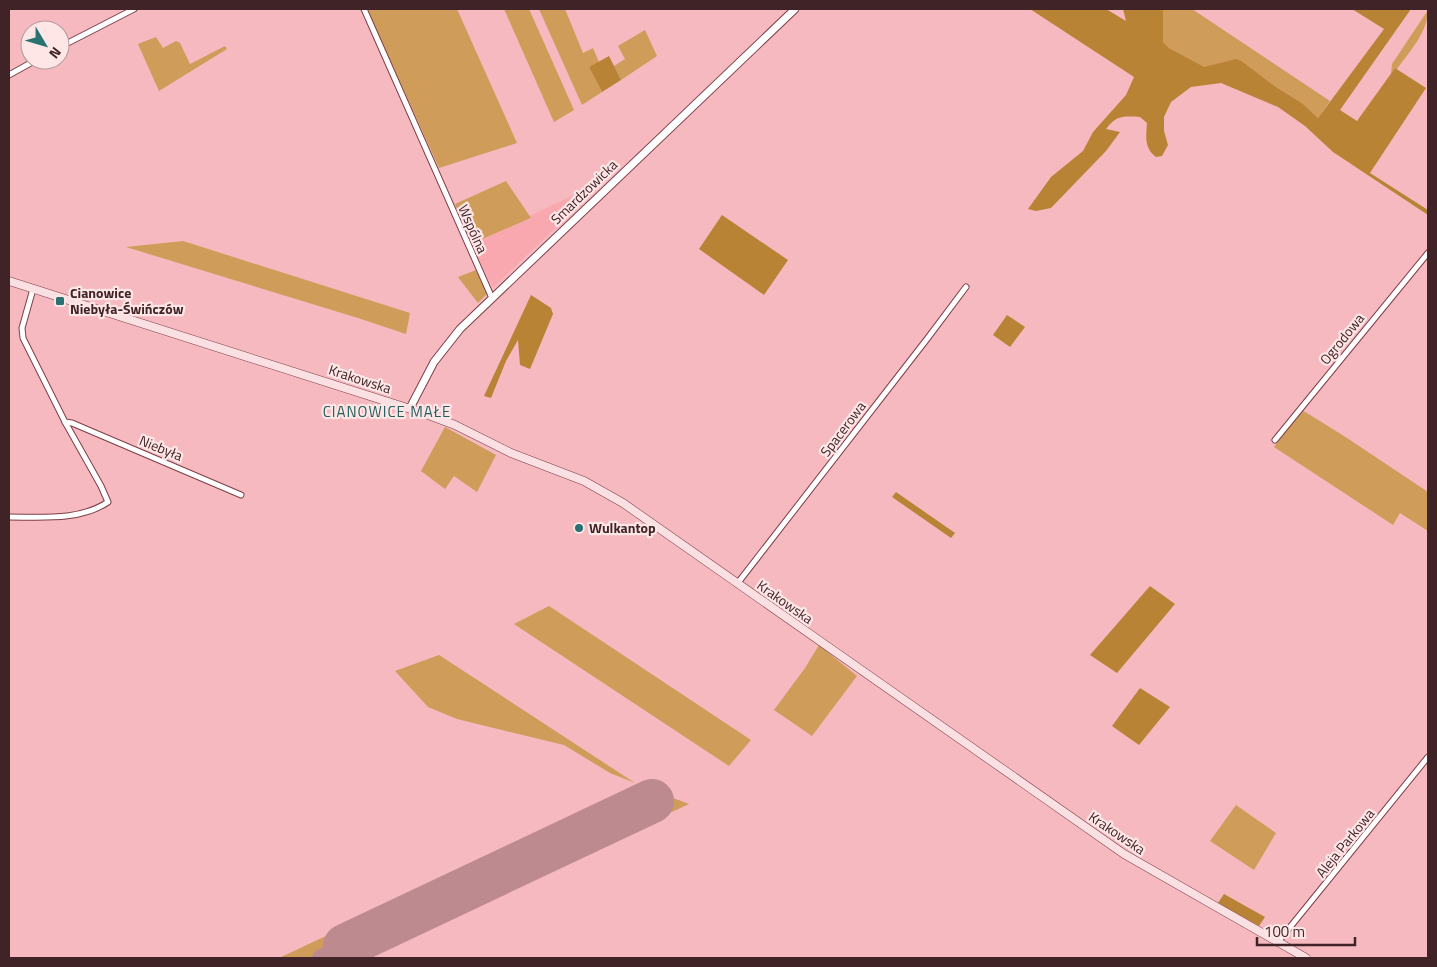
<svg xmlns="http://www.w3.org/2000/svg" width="1437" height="967" font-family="'Titillium Web',sans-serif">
	<rect width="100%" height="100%" fill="#f6b9bf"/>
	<!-- built -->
	<polygon fill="#faa8b0" points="572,196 580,204 493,288 471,244 530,219 529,216"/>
	<!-- green -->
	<g fill="#cf9c59">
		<polygon points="367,9 457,9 517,143 439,168"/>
		<polygon points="504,9 529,9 574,110 554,122"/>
		<polygon points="539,9 565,9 583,53 593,48 599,62 589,67 602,92 582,105"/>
		<polygon points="1163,9 1192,9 1330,101 1318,118 1302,103 1276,87 1243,62 1204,68 1169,48 1163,42"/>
		<path d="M1428 10C1428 32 1409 52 1397 69L1395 68 1391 74 1392 64Z"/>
		<polygon points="645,30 657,56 621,80 614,66 625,59 618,46"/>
		<polygon points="156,37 163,48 176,41 180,43 190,64 225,46 227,49 159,91 138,44"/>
		<polygon points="506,181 531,218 471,244 455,204"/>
		<polygon points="183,241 410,313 406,334 358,318 126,247"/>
		<polygon points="476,270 487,294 478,303 458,277"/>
		<polygon points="1302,410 1344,436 1428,492 1428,531 1400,513 1393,525 1274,447"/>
		<polygon points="445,427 496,455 477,492 454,476 445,489 421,471"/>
		<polygon points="549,606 751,740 729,766 514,624"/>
		<polygon points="819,645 857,676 812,736 774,710 805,668"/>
		<polygon points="439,655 635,783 610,773 564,745 457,719 428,707 395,671"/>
		<polygon points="644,787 689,804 359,958 279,958"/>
		<polygon points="1236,805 1276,833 1254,870 1210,841"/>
	</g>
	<!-- forest -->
	<g fill="#b98336">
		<path d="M1030 9H1106L1126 21 1123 9H1163V42L1169 48 1204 67 1236 59 1243 62 1276 87 1302 103 1318 118 1384 29 1352 9H1411L1340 110 1357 121 1395 68 1426 88 1370 173 1428 210V215L1333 152 1305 126 1278 107 1221 83 1191 87 1171 102 1164 117V131L1168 145 1162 156 1156 157C1144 148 1146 137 1147 123L1140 117C1124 116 1116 115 1106 129L1120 132 1106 151 1051 208 1036 211 1028 209 1051 177 1083 151 1093 132 1126 95 1134 77Z"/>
		<polygon points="609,56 621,80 602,92 589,67"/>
		<polygon points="722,215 788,260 764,295 699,249"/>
		<polygon points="531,295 551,308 553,314 530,369 520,365 518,340 506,361 491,398 484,396"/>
		<polygon points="1007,315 1025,327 1010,347 993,335"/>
		<polygon points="896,492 955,533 951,538 892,497"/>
		<polygon points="1150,586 1175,604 1117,673 1090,655"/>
		<polygon points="1140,688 1170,707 1139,745 1112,726"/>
		<polygon points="1224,894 1265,917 1259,926 1218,903"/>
	</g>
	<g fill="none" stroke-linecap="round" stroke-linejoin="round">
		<!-- taxiway -->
		<polyline stroke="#bd8a90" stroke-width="18" points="321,958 345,946"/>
		<!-- runway -->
		<polyline stroke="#bd8a90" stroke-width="44" points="345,946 652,801"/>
		<defs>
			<g id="minor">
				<polyline points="364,9 492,298"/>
				<polyline points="60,47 134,9"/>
				<polyline points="9,75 36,60"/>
				<polyline points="65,422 72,423 241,495"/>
				<polyline points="1275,440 1428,253"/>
				<path d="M9 517C41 517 80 521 108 502L101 486 65 422 23 338 22 328 33 289"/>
				<polyline points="737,584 927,339 966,287"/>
				<polyline points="1278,942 1428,757"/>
			</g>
			<polyline id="tertiary" points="410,408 434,362 460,329 795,9"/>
			<polyline id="secondary" points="9,281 423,413 455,425 511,453 584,481 623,503 1124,854 1306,958"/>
		</defs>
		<!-- minor casing -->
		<use href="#minor" stroke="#7e3e47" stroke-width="7"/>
		<!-- tertiary casing -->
		<use href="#tertiary" stroke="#7e3e47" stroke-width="9"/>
		<!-- secondary casing -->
		<use href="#secondary" stroke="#7e3e47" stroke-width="9"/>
		<!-- minor -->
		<use href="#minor" stroke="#fff" stroke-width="5"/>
		<!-- tertiary -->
		<use href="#tertiary" stroke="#fff" stroke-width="7"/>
		<!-- secondary -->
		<use href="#secondary" stroke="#fae0e2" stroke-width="8"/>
	</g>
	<!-- markers -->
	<g fill="#287271" stroke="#fee6e7" stroke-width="2">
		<rect x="55" y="296" width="10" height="10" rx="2.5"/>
		<circle cx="579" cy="528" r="5"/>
	</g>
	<g text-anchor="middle" stroke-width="4.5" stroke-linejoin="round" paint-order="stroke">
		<!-- street labels -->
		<g font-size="14" fill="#3f2326" stroke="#fee6e7">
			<text transform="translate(584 192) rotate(-44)" y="5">Smardzowicka</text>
			<text transform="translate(473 229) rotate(66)" y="5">Wspólna</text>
			<text transform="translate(1342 339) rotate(-51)" y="5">Ogrodowa</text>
			<text transform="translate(360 379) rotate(18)" y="5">Krakowska</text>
			<text transform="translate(843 429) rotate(-53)" y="5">Spacerowa</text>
			<text transform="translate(161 448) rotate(22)" y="5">Niebyła</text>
			<text transform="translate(785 602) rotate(35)" y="5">Krakowska</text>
			<text transform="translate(1117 833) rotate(34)" y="5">Krakowska</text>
			<text transform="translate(1345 843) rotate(-51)" y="5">Aleja Parkowa</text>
		</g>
		<!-- poi labels -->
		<g font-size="14" font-weight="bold" fill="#3f2326" stroke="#fee6e7" text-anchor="start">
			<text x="70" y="298">Cianowice<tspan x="70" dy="16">Niebyła-Świńczów</tspan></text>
			<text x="589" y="533">Wulkantop</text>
		</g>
		<!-- neighbourhood labels -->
		<g font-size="15" letter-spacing="1" fill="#235d5c" stroke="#fee6e7">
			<text x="387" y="417">CIANOWICE MAŁE</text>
		</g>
	</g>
	<!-- border -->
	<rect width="1437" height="967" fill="none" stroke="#3f2326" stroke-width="20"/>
	<!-- north arrow -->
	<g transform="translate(45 45) rotate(128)"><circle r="24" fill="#fee6e7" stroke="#b2989a"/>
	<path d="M0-4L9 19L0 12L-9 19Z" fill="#287271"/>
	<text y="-8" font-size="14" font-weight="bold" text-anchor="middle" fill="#3f2326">N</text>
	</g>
	<!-- scale -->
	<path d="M1257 937v8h98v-8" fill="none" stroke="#3f2326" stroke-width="2.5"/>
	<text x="1264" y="937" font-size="15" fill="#3f2326" stroke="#fee6e7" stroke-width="4" paint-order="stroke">100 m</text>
</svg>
